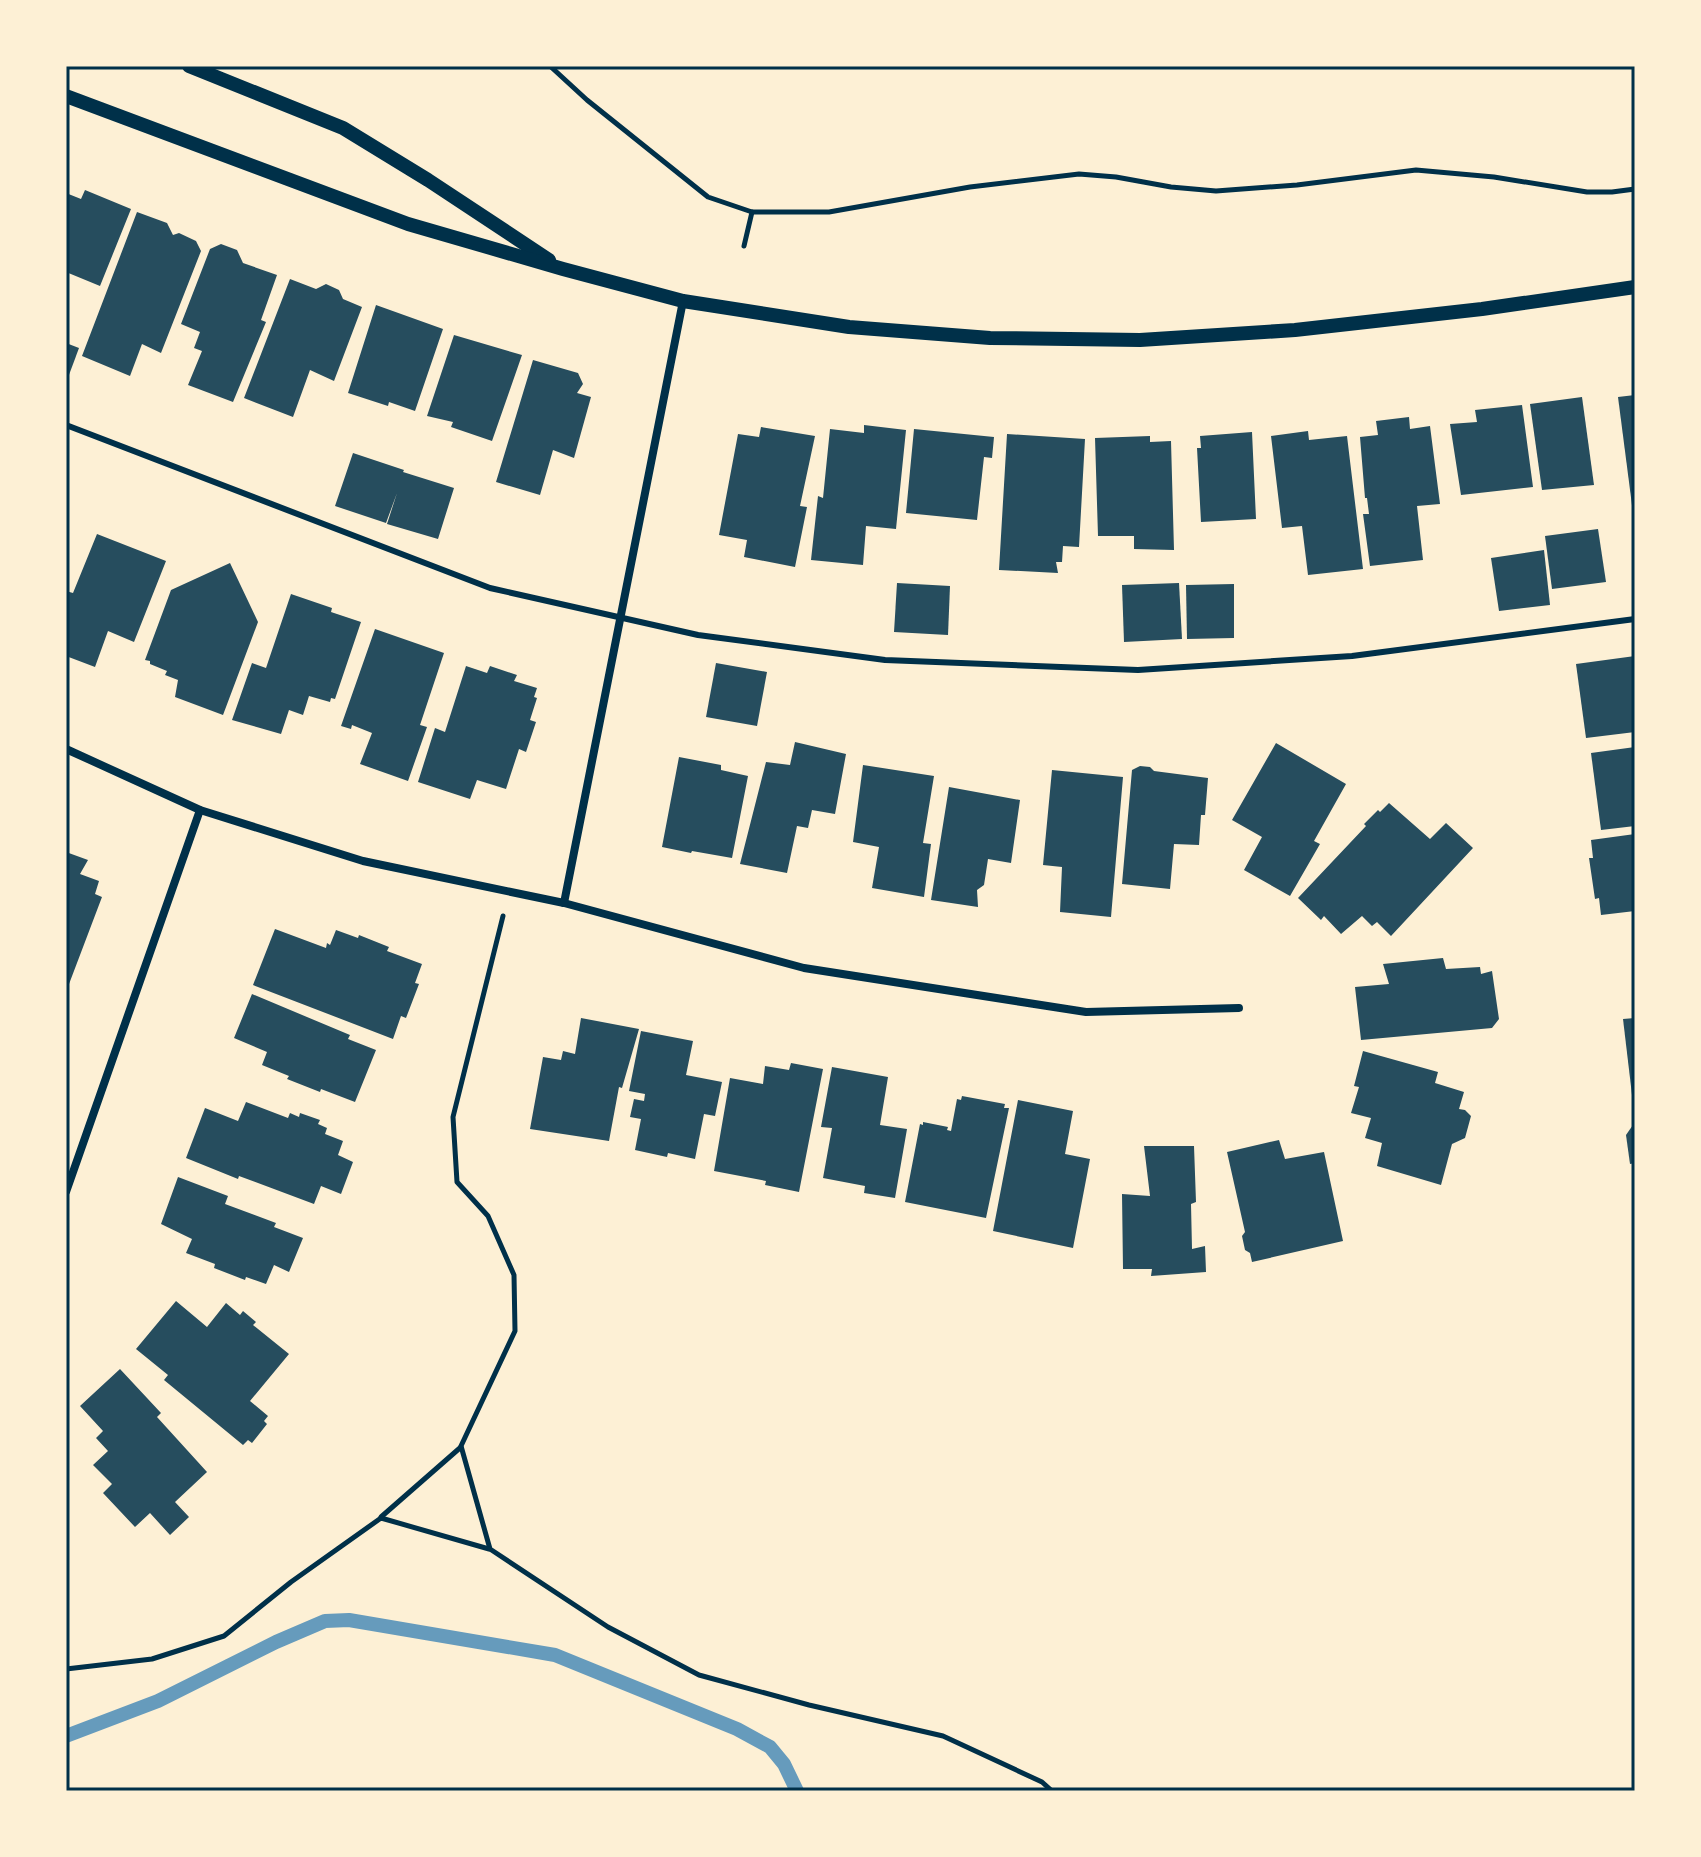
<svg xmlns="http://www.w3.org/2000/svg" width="1701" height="1857" font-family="Commissioner,sans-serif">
	<rect width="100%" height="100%" fill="#fdf0d5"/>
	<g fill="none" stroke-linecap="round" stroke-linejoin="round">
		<!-- stream -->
		<polyline stroke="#669bbc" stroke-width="14" points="66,1736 158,1701 276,1642 325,1621 349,1620 555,1655 737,1729 770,1747 784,1764 797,1791"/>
	</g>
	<!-- building -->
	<g fill="#264d5e">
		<polygon points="85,190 131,209 100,286 66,272 66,193 81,199"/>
		<polygon points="137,212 167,223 173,235 179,233 196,241 201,251 161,353 142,344 130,376 82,356"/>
		<polygon points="221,244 237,250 243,263 277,275 261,320 266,322 233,402 188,385 202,351 194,348 200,332 181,324 210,249"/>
		<polygon points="290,279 316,289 326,284 339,290 343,299 362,307 334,381 310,370 293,417 244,398"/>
		<polygon points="376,305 443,329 415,411 389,402 388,406 348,393"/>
		<polygon points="454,335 522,355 492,441 451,427 453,422 427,416"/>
		<polygon points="66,343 79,348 66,383"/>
		<polygon points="533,360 578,373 583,384 577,393 591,397 574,458 553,450 540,495 496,482"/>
		<polygon points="1635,395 1635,513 1633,513 1618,397"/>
		<polygon points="1582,397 1594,485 1542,490 1530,404"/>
		<polygon points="1522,405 1533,487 1461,495 1450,424 1477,422 1475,410"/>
		<polygon points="1409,417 1410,429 1430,426 1440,504 1417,506 1423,560 1370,566 1363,514 1369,514 1367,498 1365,498 1360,437 1378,435 1376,421"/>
		<polygon points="864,425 906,430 896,529 866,526 863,565 811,560 818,496 823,498 830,429 864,433"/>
		<polygon points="761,427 815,436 800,506 807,507 795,567 744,557 747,540 719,535 738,434 759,437"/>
		<polygon points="914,429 994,437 992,458 984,457 977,520 906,513"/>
		<polygon points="1308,431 1309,440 1347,436 1363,569 1308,575 1302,526 1282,528 1271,436"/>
		<polygon points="1252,432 1256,519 1201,522 1197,448 1201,448 1200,436"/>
		<polygon points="1007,434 1085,439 1079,547 1063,546 1062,562 1056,562 1058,573 999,570"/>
		<polygon points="1150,436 1150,442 1171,441 1174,550 1134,549 1134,536 1098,536 1095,438"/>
		<polygon points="353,453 404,470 403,472 454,488 438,539 387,524 397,493 386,523 335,506"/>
		<polygon points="1598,529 1606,582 1552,589 1545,536"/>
		<polygon points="97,534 166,561 134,642 108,631 95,667 66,656 66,591 73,593"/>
		<polygon points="1544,550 1550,605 1499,611 1491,558"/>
		<polygon points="230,563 258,622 223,715 175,697 178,680 165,675 167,671 150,664 150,661 145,660 171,590"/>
		<polygon points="897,583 950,586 948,635 894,632"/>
		<polygon points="1179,583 1182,639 1124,642 1122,585"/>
		<polygon points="1234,584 1234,638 1187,639 1186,585"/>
		<polygon points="291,594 332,608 331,612 361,622 335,699 331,698 330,702 309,696 303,715 289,710 281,734 232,720 252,663 266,668"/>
		<polygon points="375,629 444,653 420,725 427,727 408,781 360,764 372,733 352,725 351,729 341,726"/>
		<polygon points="1635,656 1635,732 1586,738 1576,664"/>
		<polygon points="716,663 767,672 757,726 706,717"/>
		<polygon points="466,666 487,673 490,666 517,675 514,681 537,688 534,697 537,698 530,720 536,722 526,752 519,749 506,789 477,780 470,799 418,782 435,728 445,732"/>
		<polygon points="795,742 846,754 835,814 812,810 808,828 797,826 787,873 740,864 766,762 790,765"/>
		<polygon points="1276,743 1346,784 1314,841 1320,844 1290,896 1244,870 1262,837 1232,820"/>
		<polygon points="1635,747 1635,826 1601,830 1591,753"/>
		<polygon points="679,757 721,765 721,770 748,776 732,858 692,851 691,853 662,847"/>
		<polygon points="863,765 934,776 923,843 931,844 924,897 872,888 879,847 853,842"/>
		<polygon points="1140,766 1150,767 1154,771 1208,778 1205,815 1201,815 1199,845 1174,844 1170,889 1122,884 1132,770"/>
		<polygon points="1052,770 1123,777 1111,917 1060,912 1062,867 1043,865"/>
		<polygon points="949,787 1020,800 1011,863 988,859 984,885 977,890 978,907 931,900"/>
		<polygon points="1389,803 1430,839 1446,823 1473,848 1391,936 1377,922 1372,926 1362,916 1341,934 1324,916 1321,920 1298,898 1366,826 1364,824 1378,810 1380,812"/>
		<polygon points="1635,834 1635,911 1601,915 1599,898 1595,899 1589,858 1593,858 1591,840"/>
		<polygon points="66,852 88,860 80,874 99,881 95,894 102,897 66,992"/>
		<polygon points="275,929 326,948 327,943 330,945 336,930 358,938 359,935 389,947 387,951 422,964 415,983 419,984 406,1018 401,1016 393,1039 253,985"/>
		<polygon points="1443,958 1446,969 1480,967 1481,974 1492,971 1499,1019 1492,1028 1361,1040 1355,987 1389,984 1383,964"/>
		<polygon points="252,994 350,1035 348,1039 376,1050 355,1102 321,1089 320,1092 287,1079 289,1076 262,1065 267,1052 234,1038"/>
		<polygon points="581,1018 639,1029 622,1088 619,1087 609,1141 530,1129 543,1057 561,1060 563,1051 575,1054"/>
		<polygon points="1635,1018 1635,1094 1632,1095 1623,1019"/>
		<polygon points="641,1031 693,1041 686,1075 722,1082 715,1116 704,1114 695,1159 668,1153 667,1157 635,1150 641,1119 630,1117 634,1099 644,1101 645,1094 629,1091"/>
		<polygon points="1363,1051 1438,1072 1435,1083 1464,1092 1459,1109 1465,1110 1471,1116 1465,1138 1452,1144 1441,1185 1377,1166 1382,1143 1365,1138 1371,1118 1351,1113 1359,1087 1354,1086"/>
		<polygon points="791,1063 823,1069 799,1192 765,1185 766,1181 714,1171 730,1078 763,1084 765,1066 789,1070"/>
		<polygon points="832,1067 888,1077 880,1125 907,1129 895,1198 864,1193 865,1186 823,1178 832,1128 821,1127"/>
		<polygon points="962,1096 1005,1104 1004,1108 1009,1108 986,1218 905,1202 920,1124 923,1125 923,1122 948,1127 947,1130 951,1131 957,1099 961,1100"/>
		<polygon points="1018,1100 1073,1111 1065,1154 1090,1159 1073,1248 993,1231"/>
		<polygon points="246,1102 288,1118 290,1113 299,1117 300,1113 320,1120 318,1124 327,1128 325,1134 343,1141 338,1155 353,1162 341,1194 321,1186 314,1204 239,1176 238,1179 186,1158 205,1108 238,1121"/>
		<polygon points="1635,1122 1635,1163 1630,1164 1626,1135"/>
		<polygon points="1279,1140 1285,1159 1324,1152 1343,1241 1252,1262 1250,1253 1245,1250 1242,1236 1245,1232 1227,1152"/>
		<polygon points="1144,1146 1194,1146 1196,1202 1191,1204 1192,1249 1205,1246 1206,1272 1151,1276 1152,1269 1123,1269 1122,1194 1150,1196"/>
		<polygon points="178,1177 228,1196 225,1204 276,1223 274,1227 303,1238 289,1272 274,1265 266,1284 246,1277 245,1280 214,1268 215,1264 186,1253 192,1239 161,1224"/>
		<polygon points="176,1301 207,1327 226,1303 240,1315 243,1311 256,1322 253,1325 289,1354 250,1401 268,1416 264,1421 267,1424 252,1443 248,1440 243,1445 164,1380 168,1375 136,1349"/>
		<polygon points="120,1369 161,1413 157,1417 207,1472 175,1502 189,1517 170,1535 150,1513 135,1527 103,1493 112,1484 93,1465 108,1451 96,1438 103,1431 80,1406"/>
	</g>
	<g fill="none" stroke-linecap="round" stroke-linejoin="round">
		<!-- path -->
		<g stroke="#003049" stroke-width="5">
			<polyline points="550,66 587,100 708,197 752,212 829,212 970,187 1079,174 1116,177 1171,187 1216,191 1297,185 1416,170 1494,177 1587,192 1612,192 1635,189"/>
			<polyline points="744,246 752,212"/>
			<polyline points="503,916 453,1117 457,1182 488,1216 514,1275 515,1331 461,1446 490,1549 608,1627 699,1675 809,1705 943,1736 1042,1782 1052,1791"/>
			<polyline points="381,1517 461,1447"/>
			<polyline points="66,1669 152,1659 224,1636 291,1582 381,1518 489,1549"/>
		</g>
		<!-- service -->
		<polyline stroke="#003049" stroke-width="6" points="66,425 490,588 698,635 885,660 1138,670 1352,656 1635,619"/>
		<!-- minor -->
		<g stroke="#003049" stroke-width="8">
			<polyline points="66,749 200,810 363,861 564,903 804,968 1086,1012 1239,1008"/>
			<polyline points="564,903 683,301"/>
			<polyline points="66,1192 200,810"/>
		</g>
		<!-- tertiary -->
		<g stroke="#003049" stroke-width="14">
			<polyline points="189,66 343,128 428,180 549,260"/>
			<polyline points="66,96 408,224 563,269 683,301 849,327 990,338 1140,340 1295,330 1482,309 1635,287"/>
		</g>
	</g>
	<!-- border -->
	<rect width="1701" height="1857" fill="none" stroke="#fdf0d5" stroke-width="136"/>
	<rect x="68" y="68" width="1565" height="1721" fill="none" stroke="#003049" stroke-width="3"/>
</svg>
